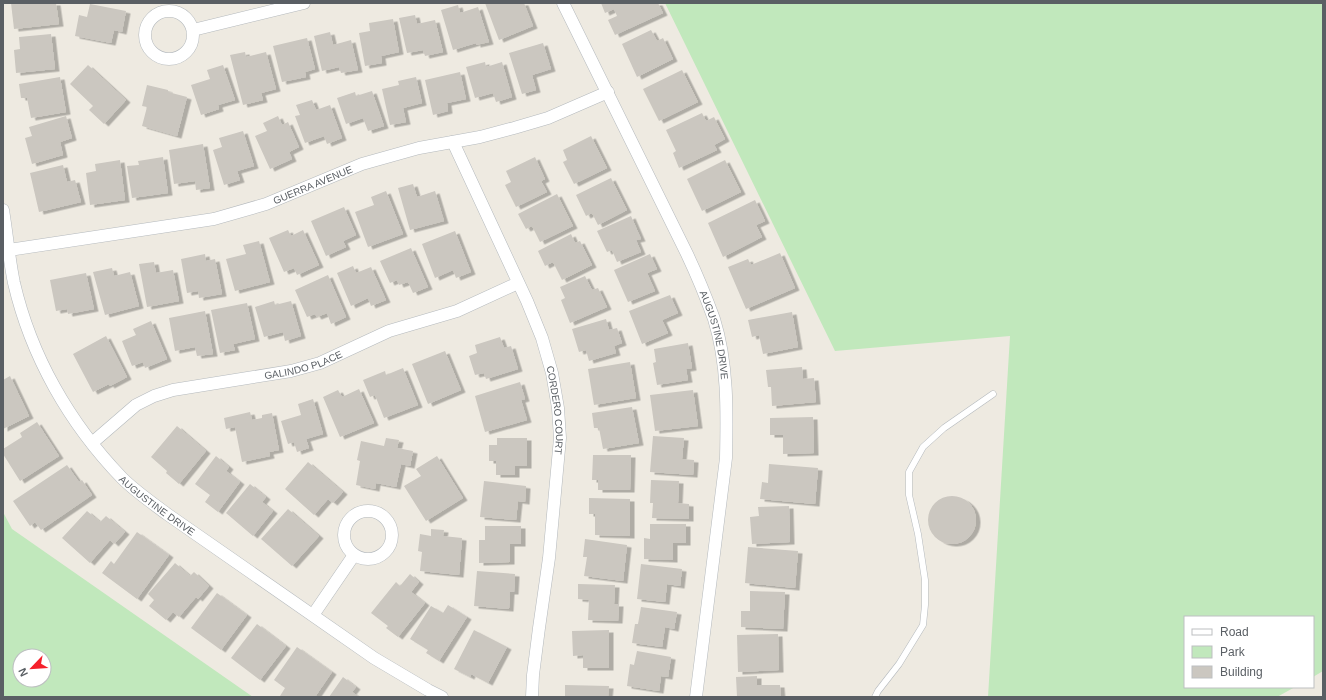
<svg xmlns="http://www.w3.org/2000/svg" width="1326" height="700" font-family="Arial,sans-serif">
	<defs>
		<filter id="shadow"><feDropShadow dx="4.5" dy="2.5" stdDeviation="0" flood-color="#0004"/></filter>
	</defs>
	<rect width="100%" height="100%" fill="#eeeae1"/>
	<!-- green -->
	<g fill="#c1e8bc" fill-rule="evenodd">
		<polygon points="665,3 1323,3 1323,671 1313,677 1313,617 1185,617 1185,687 1295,687 1277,697 988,697 1010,336 835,351"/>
		<path d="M3 512 12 529 253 697H3ZM20 656H44V680H20Z"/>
	</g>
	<!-- building -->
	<g fill="#cbc7c0" filter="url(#shadow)">
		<polygon points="11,3 56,3 59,24 14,29"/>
		<polygon points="485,3 524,3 533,26 499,40"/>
		<polygon points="601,3 658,3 663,13 615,35 608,20 617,16 614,9 605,13"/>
		<polygon points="90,4 126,11 122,32 114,30 111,43 75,36 79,15 87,17"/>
		<polygon points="458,5 460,13 478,7 489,42 476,45 476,43 453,50 441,10"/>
		<polygon points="415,15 417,24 435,20 443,52 425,56 423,50 407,53 399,18"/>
		<polygon points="393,19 399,52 381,56 382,63 365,66 359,33 370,31 369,23"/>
		<polygon points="651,30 657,41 663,38 673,59 637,77 622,44"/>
		<polygon points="330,32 333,45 351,40 358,70 341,73 339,67 322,71 314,36"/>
		<polygon points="51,34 55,69 16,73 14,50 20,49 19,37"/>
		<polygon points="307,38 315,69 305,72 306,77 282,82 273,46"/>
		<polygon points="543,43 551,69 532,75 536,90 522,94 509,53"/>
		<polygon points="245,52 246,57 266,52 276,89 261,93 263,100 243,105 230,55"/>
		<polygon points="485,62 486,67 502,62 512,97 496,102 493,93 475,98 466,67"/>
		<polygon points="88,65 126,100 104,124 89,110 93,106 70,84"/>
		<polygon points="223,65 235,100 218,105 219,109 201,115 191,85 210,79 207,70"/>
		<polygon points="682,70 698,102 659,121 643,89"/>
		<polygon points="460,72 466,99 447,103 448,111 433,115 425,80"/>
		<polygon points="60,77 66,112 31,118 27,98 21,98 19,84"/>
		<polygon points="416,77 422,103 403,108 406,122 390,125 382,89 399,85 398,81"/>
		<polygon points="147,85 168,90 168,92 187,97 177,136 142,126 147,107 142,106"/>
		<polygon points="372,91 384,126 368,131 363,118 346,124 337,98 355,92 356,96"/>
		<polygon points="312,100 316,110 330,105 342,138 327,144 324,136 305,143 295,116 300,115 296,105"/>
		<polygon points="702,113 706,121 714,117 725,139 714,145 717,150 679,168 673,153 676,151 666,130"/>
		<polygon points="66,116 72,138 60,142 63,155 32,164 25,138 32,136 29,127"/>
		<polygon points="278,116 282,125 288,122 299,147 289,152 292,159 270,169 255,136 267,131 263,123"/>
		<polygon points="243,131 254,166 237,171 240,180 224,185 213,150 222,147 219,138"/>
		<polygon points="591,136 607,168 574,184 563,162 567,160 563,150"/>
		<polygon points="203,144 210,188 196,190 195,181 174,184 169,150"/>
		<polygon points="163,157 168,193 132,198 127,166 139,165 138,161"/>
		<polygon points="535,157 545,179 541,181 547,192 516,207 505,185 511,182 506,171"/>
		<polygon points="120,160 125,200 90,205 86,173 96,171 95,164"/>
		<polygon points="725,160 741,192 702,211 687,179"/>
		<polygon points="63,165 67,182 75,180 81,202 39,212 30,173"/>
		<polygon points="611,178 627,210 598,225 592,213 586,216 576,195"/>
		<polygon points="413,184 417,197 435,191 444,221 410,230 398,188"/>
		<polygon points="386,191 403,234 368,247 355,212 374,205 371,197"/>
		<polygon points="557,194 573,226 540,242 532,226 526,229 518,214"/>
		<polygon points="755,200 765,221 756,225 762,237 723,257 708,223"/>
		<polygon points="344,207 356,235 343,241 346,247 326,256 311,221"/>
		<polygon points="631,216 641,239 636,240 641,252 617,262 612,250 607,252 597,231"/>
		<polygon points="288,230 291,236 303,230 319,265 297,275 294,268 284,272 269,238"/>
		<polygon points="455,231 471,272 456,278 453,270 435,278 422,244"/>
		<polygon points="571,234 575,243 580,241 592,265 562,280 553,262 545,266 538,251"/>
		<polygon points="259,241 270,282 235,291 226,259 246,254 243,245"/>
		<polygon points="411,248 428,287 413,293 408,282 399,285 397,280 390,283 380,261"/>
		<polygon points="780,253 795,288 746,309 728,267 748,259 751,265"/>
		<polygon points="205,254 206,261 215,259 222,294 199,298 198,291 187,293 181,259"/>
		<polygon points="650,254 657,269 647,273 655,291 628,302 614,270"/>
		<polygon points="154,262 156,273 173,270 179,301 147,307 139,264"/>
		<polygon points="353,266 356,273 371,267 386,300 371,306 368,298 351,306 337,273"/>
		<polygon points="112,268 114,276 130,272 139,306 105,315 93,272"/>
		<polygon points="86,273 94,309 68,314 67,309 56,311 50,280"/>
		<polygon points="328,275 346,317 331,324 327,313 317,317 315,314 307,317 295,290"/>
		<polygon points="585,276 592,290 598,288 607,307 570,323 561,300 565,298 560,287"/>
		<polygon points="670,295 678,313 662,320 668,333 642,344 629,311"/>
		<polygon points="274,301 275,305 291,301 301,336 285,341 283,332 264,337 255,307"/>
		<polygon points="247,303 255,339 233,344 235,350 220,353 211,310"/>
		<polygon points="205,311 213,354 197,356 195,347 175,351 169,318"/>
		<polygon points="792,312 798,347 763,354 759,335 752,337 748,320"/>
		<polygon points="606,319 609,330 617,328 622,343 614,346 616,353 589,361 586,350 579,352 572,329"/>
		<polygon points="151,321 167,359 145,368 143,362 132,366 122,341 136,335 133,329"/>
		<polygon points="106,336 127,377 110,386 109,384 93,392 73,354"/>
		<polygon points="500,337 504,348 511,346 518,369 486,379 484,373 475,375 469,356 477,353 475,345"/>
		<polygon points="688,343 692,368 686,369 688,380 657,385 653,363 656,362 654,349"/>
		<polygon points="445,351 461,390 428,404 412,364"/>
		<polygon points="630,362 636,398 594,405 588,369"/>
		<polygon points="802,367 803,379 814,378 816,402 772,406 771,387 768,387 766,370"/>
		<polygon points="403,368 418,405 384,418 375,395 370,397 363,380 385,371 386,375"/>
		<polygon points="10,376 29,416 3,429 3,380"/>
		<polygon points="520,382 525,399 521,400 527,420 485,432 475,396"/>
		<polygon points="359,389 374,423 340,437 323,397 338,390 342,397"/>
		<polygon points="693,390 698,426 655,431 650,395"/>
		<polygon points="313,399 323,434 306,439 309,448 297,452 294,442 288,444 281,421 301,415 298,404"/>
		<polygon points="632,407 639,443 603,449 599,428 594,428 592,413"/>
		<polygon points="250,412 252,420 262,418 262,415 272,413 279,450 269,452 270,456 242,462 235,427 226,429 224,418"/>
		<polygon points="813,417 814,453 783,454 783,435 770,435 770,418"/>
		<polygon points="37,422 59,456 20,481 3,454 3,449 22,437 20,433"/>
		<polygon points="177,426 206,451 179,484 166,473 167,471 151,457"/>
		<polygon points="653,436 684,438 682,459 694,460 693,475 650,472"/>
		<polygon points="386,438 399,440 397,448 413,451 410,466 401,464 396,487 376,483 375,489 356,485 360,461 357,460 361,441 384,446"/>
		<polygon points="497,438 527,438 527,466 515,466 515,475 496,475 496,461 489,461 489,445 497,445"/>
		<polygon points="593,455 631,455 630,490 598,490 598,480 592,480"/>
		<polygon points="216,456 229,467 226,471 240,482 218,512 205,502 210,495 195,484"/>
		<polygon points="437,456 463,498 426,521 404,486 421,476 416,469"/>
		<polygon points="308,462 343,492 333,503 328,499 314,515 285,489"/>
		<polygon points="769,464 818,468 815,504 760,499 762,482 768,483"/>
		<polygon points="67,465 79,482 82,480 92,495 41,530 35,522 30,526 13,501"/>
		<polygon points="651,480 679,481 678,503 689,504 689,519 652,518 653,503 650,503"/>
		<polygon points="484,481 526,486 525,502 518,501 516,520 480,517"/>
		<polygon points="250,484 266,497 262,502 273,511 253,536 226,513"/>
		<circle cx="952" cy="520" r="24"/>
		<polygon points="589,498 630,499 630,536 595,535 595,514 589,514"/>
		<polygon points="789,506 790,542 752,544 750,517 759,516 758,507"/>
		<polygon points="288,509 319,536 292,566 261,539"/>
		<polygon points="87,511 100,522 106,516 125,532 114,544 110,540 90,563 62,538"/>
		<polygon points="650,524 686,524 686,543 673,543 673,560 644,559 644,538 650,539"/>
		<polygon points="485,526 521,526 521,544 510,544 510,562 479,563 479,540 485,540"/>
		<polygon points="431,529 444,530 443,536 462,538 459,575 420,571 422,552 418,551 420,534 431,536"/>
		<polygon points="137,532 169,555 137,599 102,573 111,561 114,564"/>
		<polygon points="585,539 627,545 623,581 584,576 587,557 583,557"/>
		<polygon points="748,547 798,551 795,588 745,583"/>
		<polygon points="175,563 190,576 194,572 209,586 198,599 196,597 179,617 173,612 166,620 149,606 154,600 148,594"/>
		<polygon points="641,564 682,569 680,586 667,584 665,602 637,599"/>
		<polygon points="477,571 515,574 514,592 510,592 509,609 474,606"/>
		<polygon points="410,574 419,582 411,592 425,603 398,637 386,628 388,626 371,613 396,582 400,586"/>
		<polygon points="578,584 615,585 614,604 619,604 618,621 588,620 589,600 578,599"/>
		<polygon points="750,591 785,592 783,629 741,627 741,611 750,611"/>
		<polygon points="217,593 247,615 221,650 191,628"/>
		<polygon points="448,605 467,617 439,661 426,653 428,650 410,639 431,606 443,613"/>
		<polygon points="641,607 677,612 674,629 665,627 662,647 632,643 635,624 638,624"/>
		<polygon points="257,624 286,646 260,680 231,658"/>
		<polygon points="474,630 507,647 488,683 471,674 470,677 454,669"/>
		<polygon points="609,630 609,668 583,668 583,655 573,656 572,631"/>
		<polygon points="778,634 779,670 738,672 737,635"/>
		<polygon points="297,647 332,672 315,697 281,697 280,696 285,688 274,680"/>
		<polygon points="637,651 671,657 668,677 661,676 659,691 627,686 630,664 634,665"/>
		<polygon points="757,676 757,685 780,685 781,697 737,697 736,677"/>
		<polygon points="343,677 356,687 352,692 359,697 329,697"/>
		<polygon points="565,685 609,686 608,697 565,697"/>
	</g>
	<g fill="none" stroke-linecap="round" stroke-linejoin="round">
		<defs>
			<polyline id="lane" points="875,697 878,691 899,664 923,625 925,605 925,580 918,534 909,495 909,472 923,447 944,428 993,394"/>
			<g id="street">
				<path id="s1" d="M563 3 687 254C697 275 706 297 714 319 728 364 727 411 726 458L696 697"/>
				<circle cx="169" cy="35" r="24"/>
				<polyline points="193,30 304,3"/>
				<path id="s2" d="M453 142 527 301 542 338 552 373 558 408 560 438 549 558 539 628 533 675 532 697"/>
				<path id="s3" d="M3 210C7 234 9 259 14 283 31 356 69 423 122 478 135 491 151 502 167 514L374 658 428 690 442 697"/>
				<path id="s4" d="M9 250 214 219 266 204 362 164 419 148 480 137 514 128 548 118 608 92"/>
				<path id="s5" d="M92 443 136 405 154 396 173 390 291 371 320 363 389 331 457 311 518 283"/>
				<circle cx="368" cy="535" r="24"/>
				<polyline points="313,615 354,555"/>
			</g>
		</defs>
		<!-- lane casing -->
		<use href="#lane" stroke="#b4b9bd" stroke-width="7"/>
		<!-- street casing -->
		<use href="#street" stroke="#b4b9bd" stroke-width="13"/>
		<!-- lane -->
		<use href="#lane" stroke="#fff" stroke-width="6"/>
		<!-- street -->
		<use href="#street" stroke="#fff" stroke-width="12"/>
	</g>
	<g text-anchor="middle" stroke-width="3" stroke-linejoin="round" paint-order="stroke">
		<!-- street labels -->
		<g font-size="10" fill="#5a5f64" stroke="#fff">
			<text dy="4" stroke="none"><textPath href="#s4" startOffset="312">GUERRA AVENUE</textPath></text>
			<text dy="4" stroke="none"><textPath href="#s1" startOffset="366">AUGUSTINE DRIVE</textPath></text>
			<text dy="4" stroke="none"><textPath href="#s5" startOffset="231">GALINDO PLACE</textPath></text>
			<text dy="4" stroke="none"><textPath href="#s2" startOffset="289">CORDERO COURT</textPath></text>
			<text dy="4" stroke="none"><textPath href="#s3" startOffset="344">AUGUSTINE DRIVE</textPath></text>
		</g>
	</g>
	<!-- border -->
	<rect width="1326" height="700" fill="none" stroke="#5a5f64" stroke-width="8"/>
	<!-- legend -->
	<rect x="1184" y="616" width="130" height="72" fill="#ffffff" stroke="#bdbfc1"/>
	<rect x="1192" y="629" width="20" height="6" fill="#ffffff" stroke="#bdbfc1"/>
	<text x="1220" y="636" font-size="12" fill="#5a5f64">Road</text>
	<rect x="1192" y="646" width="20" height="12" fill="#c1e8bc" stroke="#bdbfc1"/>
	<text x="1220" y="656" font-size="12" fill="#5a5f64">Park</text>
	<rect x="1192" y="666" width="20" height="12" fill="#cbc7c0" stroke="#bdbfc1"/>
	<text x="1220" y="676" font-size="12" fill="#5a5f64">Building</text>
	<!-- north arrow -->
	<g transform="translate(32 668) rotate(245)"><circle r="19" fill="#ffffff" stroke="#bdbfc1"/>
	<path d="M0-3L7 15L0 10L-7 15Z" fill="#f5202b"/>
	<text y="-6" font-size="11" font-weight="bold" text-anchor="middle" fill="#5a5f64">N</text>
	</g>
</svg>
